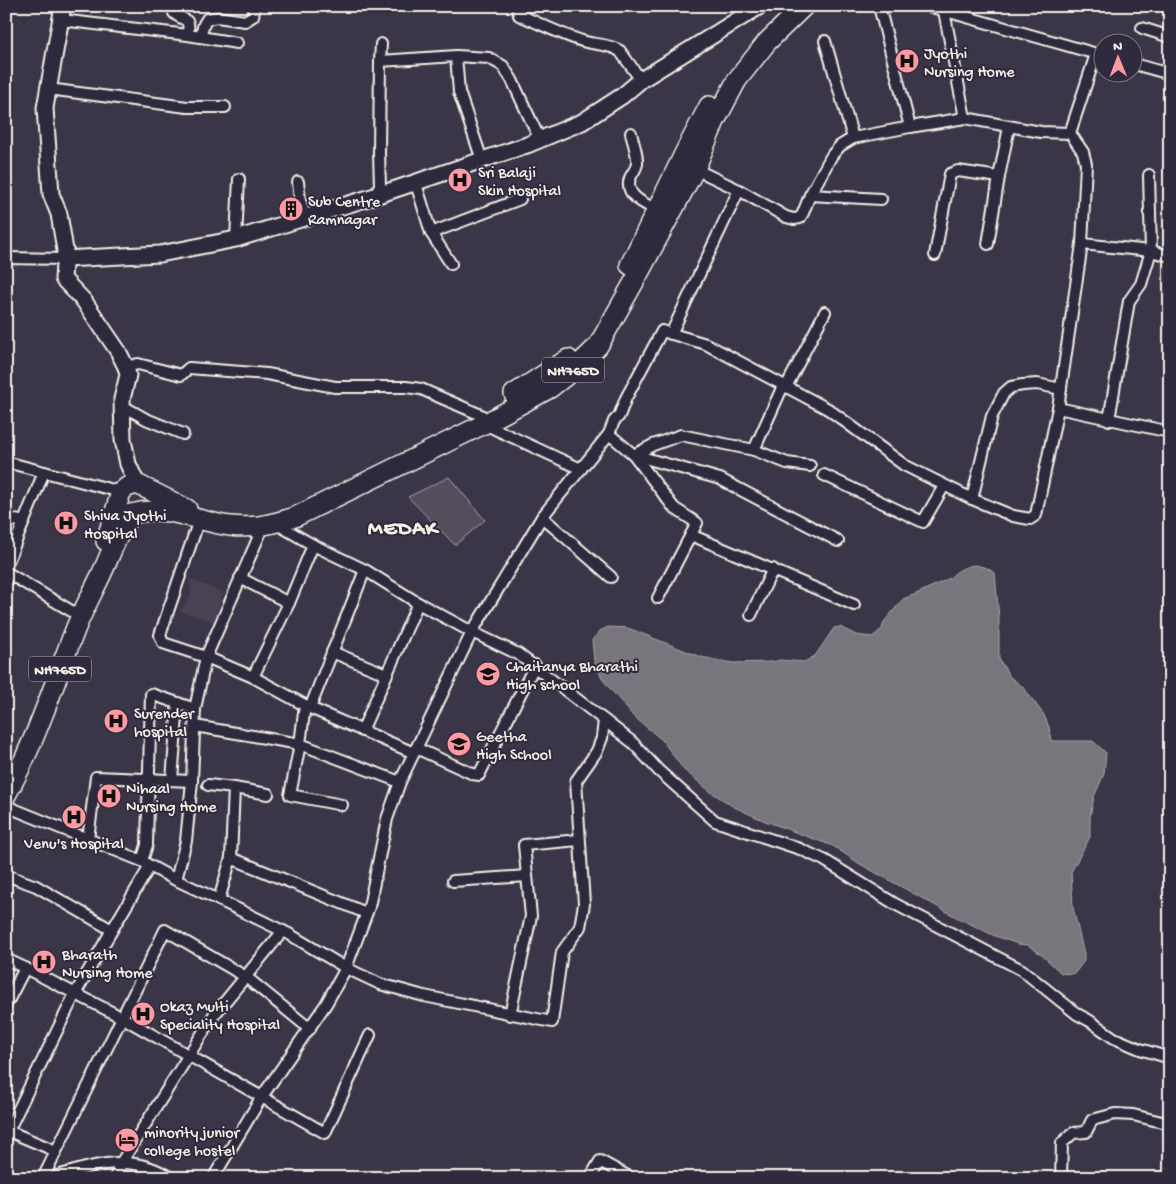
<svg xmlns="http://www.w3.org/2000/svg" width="1176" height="1184" font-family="'Gochi Hand',sans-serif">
	<rect width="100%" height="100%" fill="#3b3647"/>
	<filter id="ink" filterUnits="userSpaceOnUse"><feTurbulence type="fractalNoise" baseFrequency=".02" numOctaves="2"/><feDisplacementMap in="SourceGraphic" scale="10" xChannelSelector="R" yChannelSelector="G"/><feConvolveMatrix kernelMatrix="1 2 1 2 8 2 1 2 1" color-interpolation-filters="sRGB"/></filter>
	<g filter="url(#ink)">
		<!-- built -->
		<polygon fill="#484352" points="190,579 223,593 214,622 179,611 191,597"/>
		<!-- green -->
		<polygon fill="#534e5c" stroke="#a4a0a2" points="449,477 485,520 455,545 408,497"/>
		<!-- water -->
		<path fill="#78747b" stroke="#aaa6a7" d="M976 565 987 568 995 573 999 619V659L1010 677 1023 687 1044 715 1049 727 1051 741H1093L1106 753 1104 774 1094 797 1090 817V837L1071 872 1073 908 1084 954V961L1075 973 1070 974 1061 973 1042 955 1028 945 1018 944 995 936 958 918 860 864 833 846 765 821 734 807 711 792 684 770 662 740 633 716 603 680 594 661 592 640 600 631 608 627 628 628 701 657 732 663 772 662 780 660 804 662 815 656 834 628 840 627 856 635 872 637 882 629 884 622 903 599 916 594 950 578C957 570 965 566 976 565Z"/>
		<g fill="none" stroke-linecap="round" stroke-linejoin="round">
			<defs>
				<g id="street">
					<path d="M174 6V13C185 23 190 15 188 35"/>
					<path d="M517 6 519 15C539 23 566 37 586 42 598 45 609 44 620 51L641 80"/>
					<polyline points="928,6 1104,56"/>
					<polyline points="944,11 965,118"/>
					<polyline points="61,20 188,35 237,43"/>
					<polyline points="1142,28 1170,37"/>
					<polyline points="200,37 204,24 207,19 217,17 245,21 253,16 255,6"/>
					<polyline points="825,41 853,138"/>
					<polyline points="456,56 459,92 482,160"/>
					<polyline points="380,61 381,44"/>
					<polyline points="1134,64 1170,74"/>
					<polyline points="48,89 187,107 225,107"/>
					<polyline points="910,127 965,118 1041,132 1070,133 1096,54"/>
					<path d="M631 133C633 143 638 154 637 164 636 169 632 174 630 178 624 196 644 203 656 210"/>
					<polyline points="1070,133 1083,152 1086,164 1082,244 1151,251 1170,256"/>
					<polyline points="695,169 739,190 786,217 794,219 800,218 803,213 810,195 832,155 840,146 853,138 910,127 879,6"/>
					<polyline points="412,183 418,190 431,233 451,264"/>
					<polyline points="810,195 881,199"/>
					<polyline points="375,196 380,186 379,153 380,61 456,56 489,58 503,66 512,80 540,140"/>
					<polyline points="298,220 304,212 300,200 298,182"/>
					<polyline points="431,233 520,199"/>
					<polyline points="236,239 239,179"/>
					<polyline points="988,244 999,177 1009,127"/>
					<polyline points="935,255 950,174 958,171 999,177"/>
					<polyline points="6,258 64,259"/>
					<polyline points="671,334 739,190"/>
					<polyline points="126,367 138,364 181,375 189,368 267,374 335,387 406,387 421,389 481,415"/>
					<polyline points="123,406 146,419 183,434"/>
					<polyline points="1058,408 1170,432"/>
					<polyline points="1112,420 1109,420 1129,301 1141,284 1151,251 1149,175"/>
					<polyline points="484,424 581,469"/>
					<polyline points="1168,432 1170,421"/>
					<polyline points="609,434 634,455 720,479 838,541"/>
					<polyline points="754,450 787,463 810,466"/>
					<polyline points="6,462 121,492"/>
					<polyline points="824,475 923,522 944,486"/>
					<polyline points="972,499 992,416 1004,393 1011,387 1023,385 1037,384 1061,389"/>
					<polyline points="542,517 611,577"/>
					<polyline points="6,518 24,522"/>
					<polyline points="199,520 160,635 163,643 206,657 253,677 310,708 414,753"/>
					<polyline points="691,535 854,605"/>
					<polyline points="6,566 44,472"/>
					<polyline points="6,572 73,612"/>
					<polyline points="240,578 289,603"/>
					<polyline points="658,598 697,523 674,508 634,455 653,445 681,435 754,450 782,388 786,387 825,312"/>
					<polyline points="751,615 773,569"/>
					<polyline points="332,652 386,674"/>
					<polyline points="253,677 289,603 313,545"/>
					<polyline points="310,708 365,570"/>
					<polyline points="604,720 632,742 659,771 715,821 800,849 824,860 895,904 1022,970 1077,1014 1090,1021 1114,1038 1140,1049 1170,1058"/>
					<polyline points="195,726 300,744 305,705"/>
					<polyline points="362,731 418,603"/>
					<polyline points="416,748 473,774 479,775 535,665"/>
					<polyline points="172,780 178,703"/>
					<polyline points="208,785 234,788 231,858"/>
					<polyline points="234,788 268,794"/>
					<polyline points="342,805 290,795 300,744 400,782"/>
					<polyline points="6,806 142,861"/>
					<polyline points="88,839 96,777 192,781"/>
					<polyline points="150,866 142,861 147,845 151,694 195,709"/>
					<polyline points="6,875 36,886 112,930 150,866 176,880 219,900 231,858 366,913"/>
					<polyline points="176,880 186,841 192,781 195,709 206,657 263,527"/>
					<polyline points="453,881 527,876"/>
					<polyline points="219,900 289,934 346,968 380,984 424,996 552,1022 562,952 580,927 584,904 576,781 597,751 602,738 604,720 518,654 472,632 542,517 609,434 614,421 619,416 626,398 662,331 706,344 828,409 904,465 972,499 1013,516 1030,519 1036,515 1058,408 1082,244"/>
					<polyline points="6,959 25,968"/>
					<polyline points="6,1005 25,968 123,1018 325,1133 370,1035"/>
					<polyline points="510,1015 531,916 524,845 579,840"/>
					<polyline points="6,1130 56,1151"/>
					<polyline points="8,1131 75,994 112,930"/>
					<polyline points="43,1178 165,930 246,977 310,1029"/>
					<path d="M51 1178C84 1168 117 1156 151 1168 158 1170 165 1175 172 1178"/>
					<polyline points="115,1178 121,1163 214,1015 283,931"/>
					<polyline points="213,1178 261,1098 326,1004 346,968 369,907 387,819 400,782 472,632 418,603 365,570 313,545 275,523"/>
					<polyline points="590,1178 600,1161 631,1178"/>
					<polyline points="1061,1178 1062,1143 1073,1133 1086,1132 1092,1120 1115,1114 1133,1115 1170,1124"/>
				</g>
				<g id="secondary">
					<polyline points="63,6 45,108 51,194 59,214 65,250 63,279 84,301 118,351 126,367 128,375 122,399 123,440 128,464 137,484"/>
					<polyline points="64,259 160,254 236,239 375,196 527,145 582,122 622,96 641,80 760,6"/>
				</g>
				<g id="highway">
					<polyline points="630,265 685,152 709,106"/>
					<polyline points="514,394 568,359"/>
					<polyline points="106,541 121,492 127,487 137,484 187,509"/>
					<path d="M6 795C35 744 53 686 75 630 82 612 92 594 101 575 111 554 117 533 131 514 168 504 194 521 230 526 254 529 272 524 295 517L484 424 550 388 572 371 598 346 634 282 695 169 715 121 737 80 767 42 804 6"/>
				</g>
			</defs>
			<!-- street casing -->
			<use href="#street" stroke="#f4f1e8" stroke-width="14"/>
			<!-- secondary casing -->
			<use href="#secondary" stroke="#f4f1e8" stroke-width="19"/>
			<!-- highway casing -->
			<use href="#highway" stroke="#f4f1e8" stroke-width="22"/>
			<!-- street -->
			<use href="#street" stroke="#2f2a3d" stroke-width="10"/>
			<!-- secondary -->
			<use href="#secondary" stroke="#2f2a3d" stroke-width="15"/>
			<!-- highway -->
			<use href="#highway" stroke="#2f2a3d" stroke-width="19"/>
		</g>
	</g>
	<!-- icons -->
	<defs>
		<symbol id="hospital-disc" viewBox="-11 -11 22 22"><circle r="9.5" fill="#ff9aa2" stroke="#2f2a3d"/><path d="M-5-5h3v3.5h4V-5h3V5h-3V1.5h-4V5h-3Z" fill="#111"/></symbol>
		<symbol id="building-disc" viewBox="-11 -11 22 22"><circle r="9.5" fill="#ff9aa2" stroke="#2f2a3d"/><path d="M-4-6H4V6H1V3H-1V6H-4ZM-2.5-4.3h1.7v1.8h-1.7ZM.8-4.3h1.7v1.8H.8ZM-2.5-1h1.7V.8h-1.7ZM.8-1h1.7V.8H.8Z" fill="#111"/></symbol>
		<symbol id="school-disc" viewBox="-11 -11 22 22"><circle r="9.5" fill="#ff9aa2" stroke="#2f2a3d"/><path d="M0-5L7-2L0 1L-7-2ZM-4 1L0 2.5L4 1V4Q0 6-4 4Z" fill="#111"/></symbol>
		<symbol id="hotel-disc" viewBox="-11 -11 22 22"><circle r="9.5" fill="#ff9aa2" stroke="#2f2a3d"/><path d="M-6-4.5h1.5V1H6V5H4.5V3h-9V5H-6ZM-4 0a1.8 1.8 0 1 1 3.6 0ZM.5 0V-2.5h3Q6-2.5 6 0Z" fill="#111"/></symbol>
	</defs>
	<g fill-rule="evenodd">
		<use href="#hospital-disc" x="893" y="47" width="28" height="28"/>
		<use href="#hospital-disc" x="446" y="166" width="28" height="28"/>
		<use href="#building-disc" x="277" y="195" width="28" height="28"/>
		<use href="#hospital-disc" x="52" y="509" width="28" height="28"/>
		<use href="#school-disc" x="474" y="660" width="28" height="28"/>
		<use href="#hospital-disc" x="102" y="707" width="28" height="28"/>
		<use href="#school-disc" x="445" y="730" width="28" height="28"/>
		<use href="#hospital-disc" x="95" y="782" width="28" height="28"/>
		<use href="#hospital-disc" x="60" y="803" width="28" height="28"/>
		<use href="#hospital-disc" x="30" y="948" width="28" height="28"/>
		<use href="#hospital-disc" x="129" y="1000" width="28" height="28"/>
		<use href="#hotel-disc" x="113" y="1126" width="28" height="28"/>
	</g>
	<g text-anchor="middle" stroke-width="4" stroke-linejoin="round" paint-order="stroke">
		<!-- shield labels -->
		<g fill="#2f2a3d" stroke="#b9b5b5" stroke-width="1">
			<rect x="542" y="357.5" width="62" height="25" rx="4"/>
			<rect x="29" y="656.5" width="62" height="25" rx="4"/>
		</g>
		<g font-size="15" font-weight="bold" fill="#f4f1e8">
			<text x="573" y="375">NH765D</text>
			<text x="60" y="674">NH765D</text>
		</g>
		<!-- poi labels -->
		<g font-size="16" fill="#f4f1e8" stroke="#2f2a3d" text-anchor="start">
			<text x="924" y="58">Jyothi<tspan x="924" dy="18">Nursing Home</tspan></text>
			<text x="478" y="177">Sri Balaji<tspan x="478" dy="18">Skin Hospital</tspan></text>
			<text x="308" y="206">Sub Centre<tspan x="308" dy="18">Ramnagar</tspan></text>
			<text x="84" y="520">Shiva Jyothi<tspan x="84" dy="18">Hospital</tspan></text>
			<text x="506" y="671">Chaitanya Bharathi<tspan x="506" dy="18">High school</tspan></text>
			<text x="134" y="718">Surender<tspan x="134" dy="18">hospital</tspan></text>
			<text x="476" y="741">Geetha<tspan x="476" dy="18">High School</tspan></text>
			<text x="126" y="793">Nihaal<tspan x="126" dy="18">Nursing Home</tspan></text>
			<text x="74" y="848" text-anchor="middle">Venu's Hospital</text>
			<text x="62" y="959">Bharath<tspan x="62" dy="18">Nursing Home</tspan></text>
			<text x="160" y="1011">Okaz Multi<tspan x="160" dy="18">Speciality Hospital</tspan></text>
			<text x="144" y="1137">minority junior<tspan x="144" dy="18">college hostel</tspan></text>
		</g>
		<!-- district labels -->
		<g font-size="21" font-weight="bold" letter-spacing="1" fill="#f4f1e8" stroke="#2f2a3d">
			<text x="403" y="534">MEDAK</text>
		</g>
	</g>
	<!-- margin -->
	<rect width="1176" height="1184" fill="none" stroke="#2f2a3d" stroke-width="25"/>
	<rect x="12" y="12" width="1151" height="1159" fill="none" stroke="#f4f1e8" stroke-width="2" filter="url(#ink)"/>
	<!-- north arrow -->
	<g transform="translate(1118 58) rotate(359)"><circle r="24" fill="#2f2a3d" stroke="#7e7a81"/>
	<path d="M0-4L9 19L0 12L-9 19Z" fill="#ff9aa2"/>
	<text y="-8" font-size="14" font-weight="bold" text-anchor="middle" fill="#f4f1e8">N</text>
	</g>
</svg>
